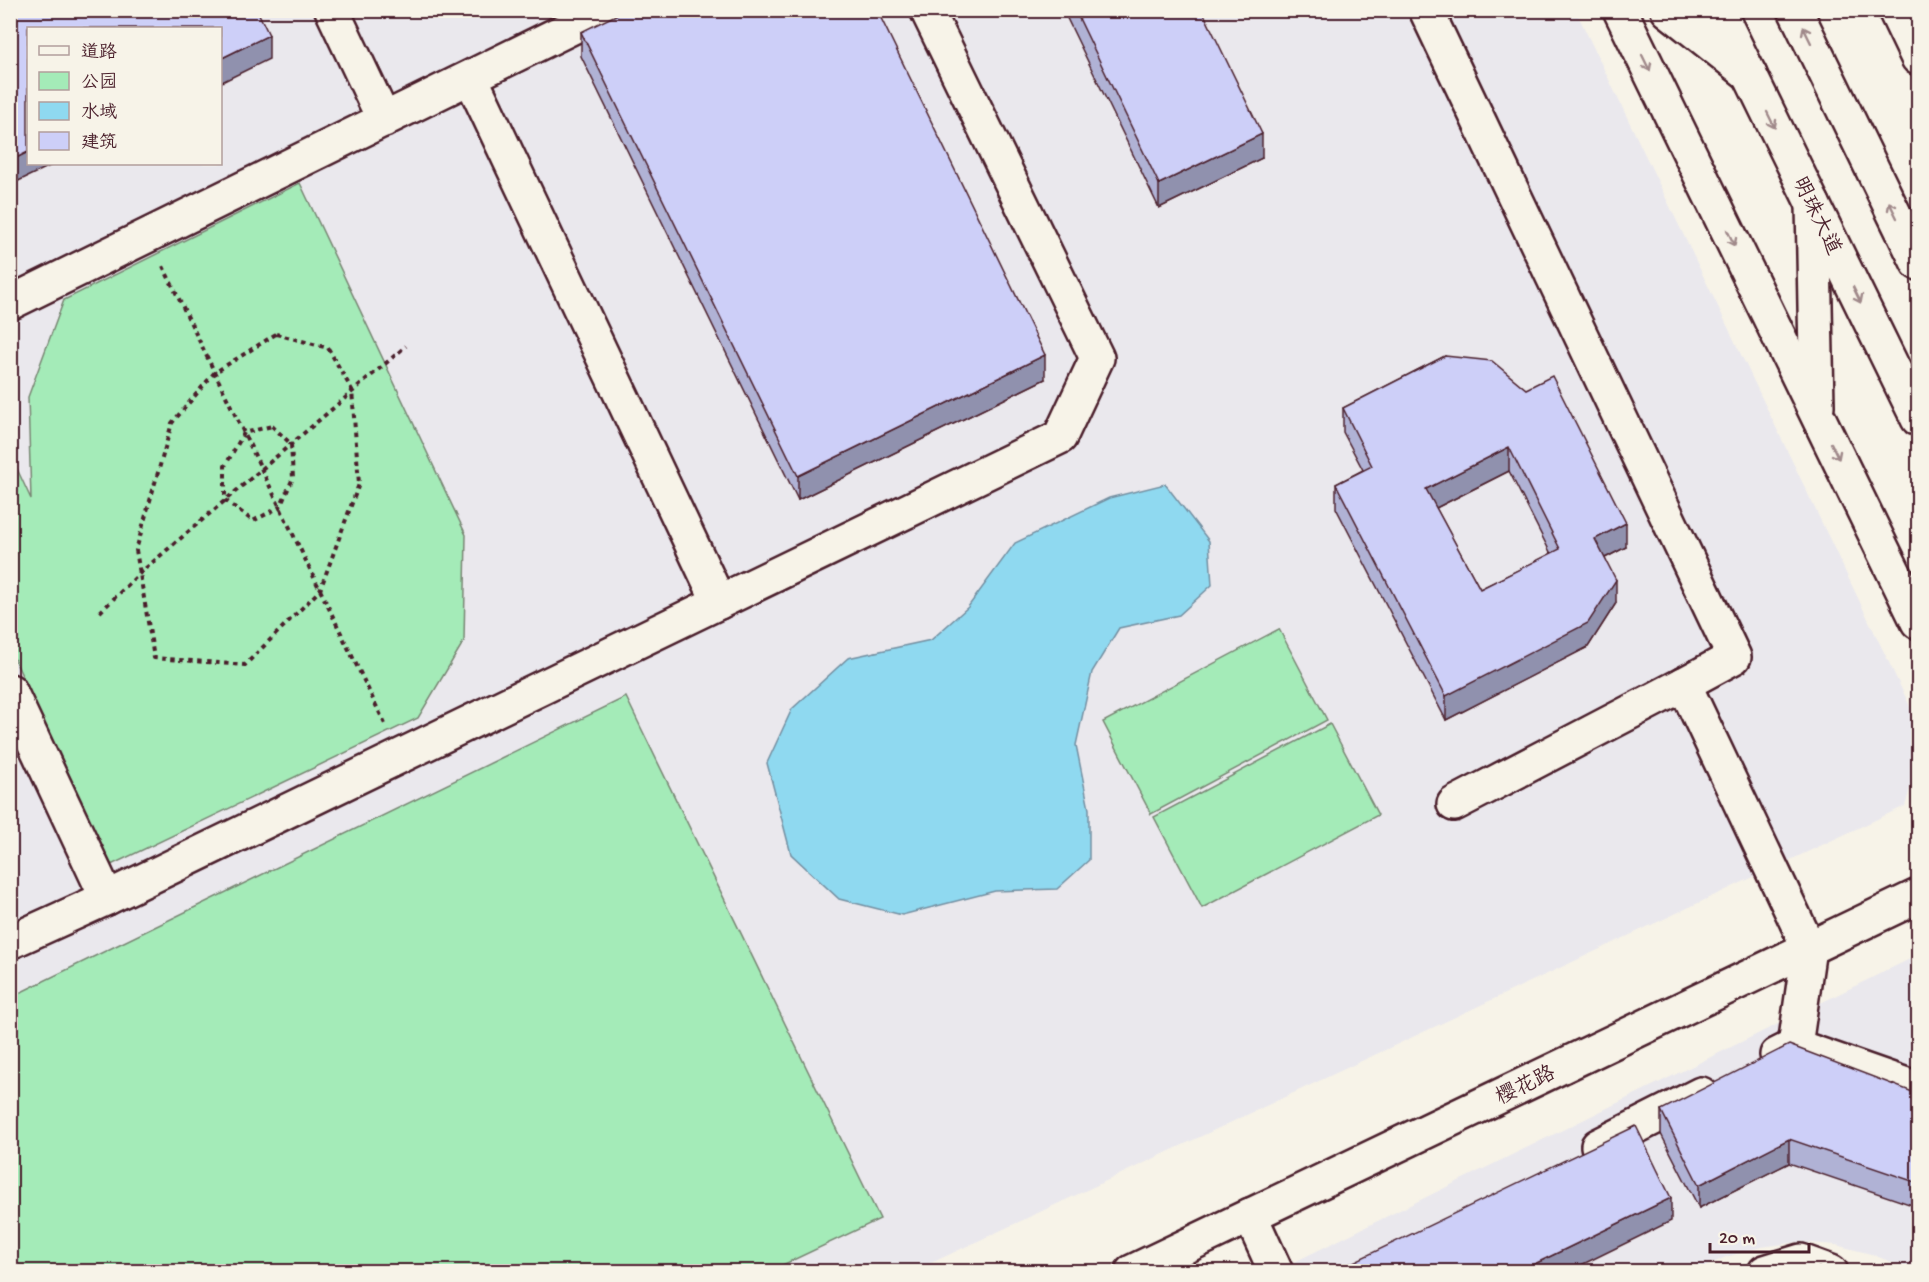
<svg xmlns="http://www.w3.org/2000/svg" width="1929" height="1282" font-family="'Gochi Hand','LXGW WenKai TC',sans-serif">
	<rect width="100%" height="100%" fill="#f7f3e8"/>
	<filter id="ink" filterUnits="userSpaceOnUse"><feTurbulence type="fractalNoise" baseFrequency=".0167" numOctaves="2"/><feDisplacementMap in="SourceGraphic" scale="12" xChannelSelector="R" yChannelSelector="G"/><feConvolveMatrix kernelMatrix="1 2 1 2 8 2 1 2 1" color-interpolation-filters="sRGB"/></filter>
	<g filter="url(#ink)">
		<!-- built -->
		<g fill="#eae8ed" fill-rule="evenodd">
			<path d="M10 11H1576L1918 723V760L1905 806 914 1271H11ZM28 28H220V164H28Z"/>
			<polygon points="1918,955 1918,1271 1914,1271 1871,1254 1836,1245 1798,1242 1761,1247 1726,1257 1696,1271 1274,1272"/>
		</g>
		<!-- green -->
		<g fill="#a4ebb8" stroke="#778572" stroke-width="1.5">
			<polygon points="300,183 466,535 464,641 418,718 111,865 11,652 11,456 31,499 28,397 64,300"/>
			<polygon points="1279,629 1327,720 1151,814 1103,722"/>
			<polygon points="626,697 880,1219 770,1271 11,1271 11,997"/>
			<polygon points="1330,724 1378,815 1202,908 1154,817"/>
		</g>
		<!-- water -->
		<polygon fill="#8fd9f0" stroke="#738fa1" stroke-width="1.5" points="1165,484 1209,541 1212,585 1179,615 1119,628 1092,672 1076,745 1089,809 1089,860 1057,889 995,891 902,915 839,899 791,854 767,763 792,709 848,658 931,640 968,607 1015,543 1109,498"/>
		<g fill="none" stroke-linecap="round" stroke-linejoin="round">
			<defs>
				<g id="minor">
					<polyline points="332,10 384,120"/>
					<polyline points="1426,10 1734,657 1684,684"/>
					<polyline points="1620,10 1918,622"/>
					<polyline points="1668,10 1750,75"/>
					<polyline points="1895,10 1918,58"/>
					<polyline points="471,78 719,602"/>
					<polyline points="1813,204 1817,406"/>
					<polyline points="10,303 607,10"/>
					<polyline points="10,691 107,898 1060,437 1097,358 927,10"/>
					<polyline points="1454,804 1684,684 1809,948 1795,1046"/>
					<polyline points="10,942 107,898"/>
					<polyline points="1777,1055 1795,1046 1918,1089"/>
					<polyline points="1598,1146 1701,1094"/>
					<polyline points="1250,1215 1276,1272"/>
					<polyline points="1132,1272 1918,896"/>
					<polyline points="1765,1272 1801,1261 1831,1272"/>
				</g>
				<g id="major">
					<polyline points="1718,10 1918,419"/>
					<polyline points="1795,10 1918,263"/>
				</g>
			</defs>
			<!-- minor casing -->
			<use href="#minor" stroke="#4a1f2b" stroke-width="38"/>
			<!-- major casing -->
			<use href="#major" stroke="#4a1f2b" stroke-width="38"/>
			<!-- path -->
			<g stroke="#4a1f2b" stroke-width="4" stroke-dasharray="4.5 4.5" stroke-linecap="butt">
				<polyline points="163,266 386,726"/>
				<polygon points="276,334 328,348 352,390 359,484 320,590 245,665 154,658 136,550 172,423 214,373"/>
				<polygon points="272,426 291,444 293,478 280,507 253,521 225,500 225,466 244,433"/>
				<polyline points="100,612 140,573 406,346"/>
			</g>
			<!-- minor -->
			<use href="#minor" stroke="#f7f3e8" stroke-width="33"/>
			<!-- major -->
			<use href="#major" stroke="#f7f3e8" stroke-width="33"/>
		</g>
		<!-- wall -->
		<g fill="#b0b2d5" stroke="#4a1f2b" stroke-width="1.5" fill-rule="evenodd">
			<polygon points="1063,10 1202,10 1262,158 1159,208"/>
			<polygon points="581,32 1045,379 798,500 581,56"/>
			<path d="M1445 356 1626 547 1605 558 1616 603 1588 647 1446 720 1336 508V484L1363 470 1343 432V408ZM1509 471 1551 554 1480 589 1436 508Z"/>
			<polygon points="1918,1094 1918,1207 1789,1163 1699,1208 1661,1134 1661,1110"/>
		</g>
		<!-- shaded-wall -->
		<g fill="#9091ae" stroke="#4a1f2b" stroke-width="1.5">
			<polygon points="269,35 269,59 220,83 220,59"/>
			<polygon points="1262,134 1262,158 1159,208 1159,184"/>
			<polygon points="28,152 28,164 54,164 10,185 10,161"/>
			<polygon points="1045,355 1045,379 798,500 798,476"/>
			<polygon points="1509,447 1509,471 1426,513 1426,489"/>
			<polygon points="1626,523 1626,547 1595,563 1595,539"/>
			<polygon points="1616,580 1616,603 1588,647 1446,720 1446,696"/>
			<rect x="10" y="880" width="2" height="24"/>
			<polygon points="1789,1139 1789,1163 1699,1208 1699,1185"/>
			<polygon points="1671,1198 1671,1221 1567,1272 1518,1272"/>
		</g>
		<!-- building -->
		<g fill="#cdcff8" stroke="#4a1f2b" stroke-width="1.5" fill-rule="evenodd">
			<polygon points="10,10 257,10 269,35 220,59 220,28 28,28 28,152 10,161"/>
			<polygon points="626,10 877,10 1045,355 798,476 581,32"/>
			<polygon points="1075,10 1202,10 1262,134 1159,184"/>
			<path d="M1445 356 1492 361 1526 389 1552 376 1626 523 1595 539 1616 580 1588 623 1446 696 1336 484 1372 466 1343 408ZM1509 447 1560 549 1480 589 1426 489Z"/>
			<polygon points="1789,1045 1918,1094 1918,1183 1789,1139 1699,1185 1661,1110"/>
			<polygon points="1636,1126 1671,1198 1518,1272 1350,1272 1347,1265"/>
			<polygon points="1819,1268 1821,1272 1811,1272"/>
		</g>
		<!-- one-way arrows -->
		<defs><path id="oneway-shaft" d="M-6 0H5M1.5-3L5.5 0L1.5 3" fill="none" stroke-width="1.6" stroke-linecap="round" stroke-linejoin="round" transform="scale(1.5)"/></defs>
		<g stroke="#a0898a">
			<use href="#oneway-shaft" transform="translate(1807 35) rotate(-116)"/>
			<use href="#oneway-shaft" transform="translate(1646 63) rotate(64)"/>
			<use href="#oneway-shaft" transform="translate(1771 120) rotate(64)"/>
			<use href="#oneway-shaft" transform="translate(1893 210) rotate(-116)"/>
			<use href="#oneway-shaft" transform="translate(1731 238) rotate(64)"/>
			<use href="#oneway-shaft" transform="translate(1857 295) rotate(64)"/>
			<use href="#oneway-shaft" transform="translate(1835 451) rotate(64)"/>
		</g>
	</g>
	<g text-anchor="middle" stroke-width="4.5" stroke-linejoin="round" paint-order="stroke">
		<!-- street labels -->
		<g font-size="21" fill="#4a1f2b" stroke="#f7f3e8">
			<text transform="translate(1818 215) rotate(64)" y="7">明珠大道</text>
			<text transform="translate(1525 1084) rotate(-26)" y="7">樱花路</text>
		</g>
	</g>
	<!-- margin -->
	<rect width="1929" height="1282" fill="none" stroke="#f7f3e8" stroke-width="36"/>
	<rect x="18" y="18" width="1893" height="1246" fill="none" stroke="#4a1f2b" stroke-width="2" filter="url(#ink)"/>
	<!-- legend -->
	<rect x="27" y="27" width="195" height="138" fill="#f7f3e8" stroke="#b29e9c" stroke-width="1.5"/>
	<rect x="39" y="46" width="30" height="9" fill="#f7f3e8" stroke="#b29e9c" stroke-width="1.5"/>
	<text x="81" y="57" font-size="18" fill="#4a1f2b">道路</text>
	<rect x="39" y="72" width="30" height="18" fill="#a4ebb8" stroke="#b29e9c" stroke-width="1.5"/>
	<text x="81" y="87" font-size="18" fill="#4a1f2b">公园</text>
	<rect x="39" y="102" width="30" height="18" fill="#8fd9f0" stroke="#b29e9c" stroke-width="1.5"/>
	<text x="81" y="117" font-size="18" fill="#4a1f2b">水域</text>
	<rect x="39" y="132" width="30" height="18" fill="#cdcff8" stroke="#b29e9c" stroke-width="1.5"/>
	<text x="81" y="147" font-size="18" fill="#4a1f2b">建筑</text>
	<!-- scale -->
	<path d="M1710 1243v9h99v-9" fill="none" stroke="#4a1f2b" stroke-width="3"/>
	<text x="1719" y="1243" font-size="18" fill="#4a1f2b" stroke="#f7f3e8" stroke-width="4.5" paint-order="stroke">20 m</text>
</svg>
